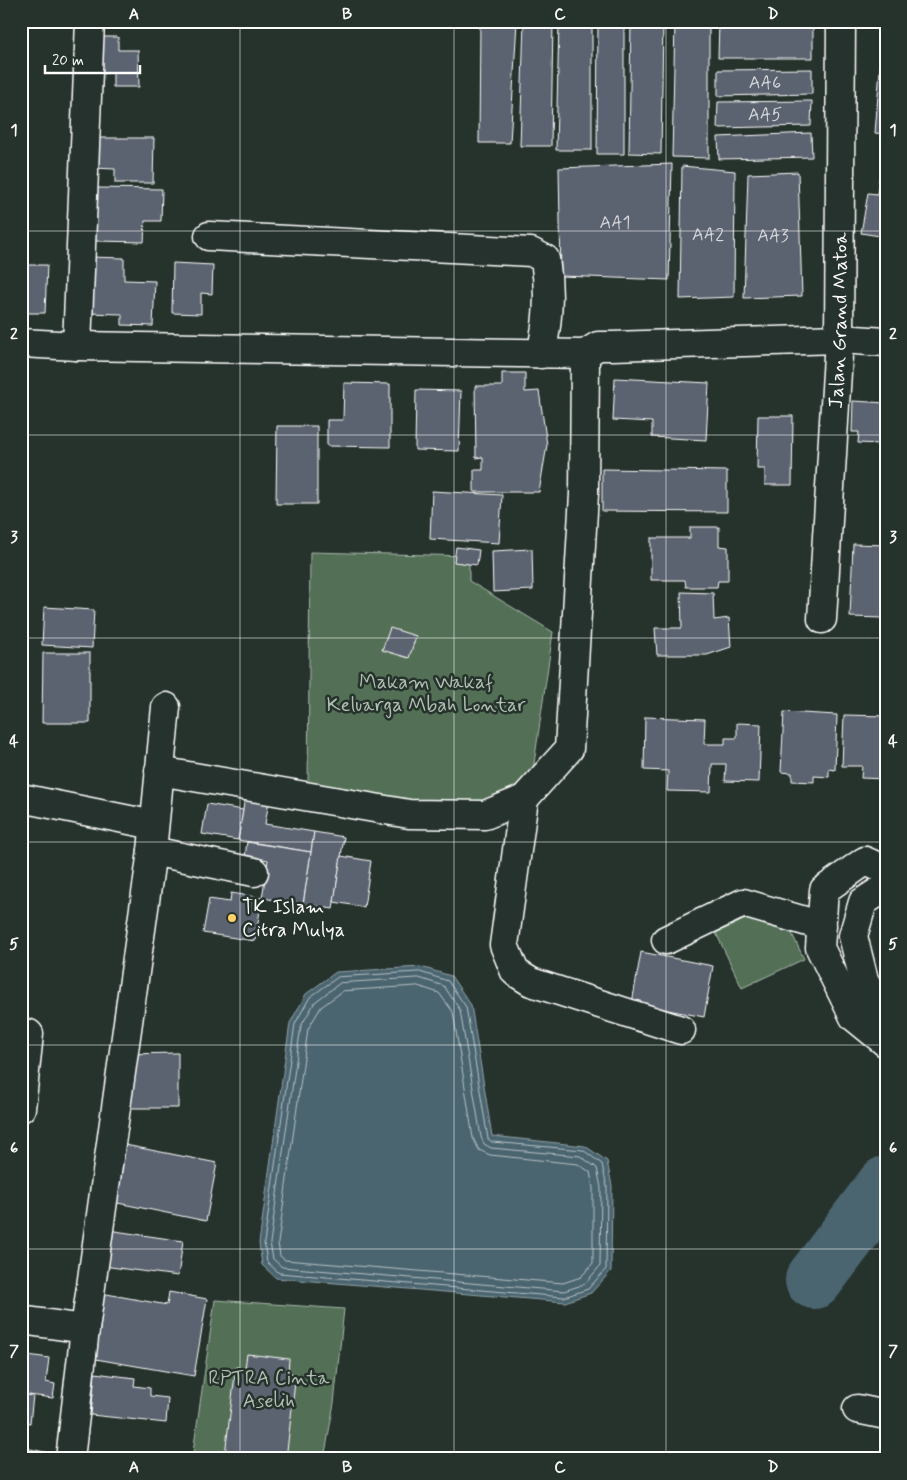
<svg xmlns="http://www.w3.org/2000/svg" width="907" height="1480" font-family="Mynerve,sans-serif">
	<rect width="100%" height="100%" fill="#26332d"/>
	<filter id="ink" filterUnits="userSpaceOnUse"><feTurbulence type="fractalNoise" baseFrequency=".02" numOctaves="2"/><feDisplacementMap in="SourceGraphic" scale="10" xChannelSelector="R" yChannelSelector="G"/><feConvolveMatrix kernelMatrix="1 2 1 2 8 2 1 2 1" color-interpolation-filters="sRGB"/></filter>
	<g filter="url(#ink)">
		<!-- green -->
		<g fill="#537057" stroke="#a9b8ab">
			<polygon points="310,552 469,556 469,581 553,632 526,819 308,788"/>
			<polygon points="778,904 804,959 742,988 716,933"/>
			<polygon points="215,1300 344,1309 334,1403 324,1459 192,1459"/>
		</g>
		<!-- water -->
		<polygon fill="#4b6570" stroke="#93a3a9" points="421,967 451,976 471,1005 492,1136 585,1146 607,1161 612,1186 611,1271 591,1293 565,1302 276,1278 262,1265 259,1243 290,1023 306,994 336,972"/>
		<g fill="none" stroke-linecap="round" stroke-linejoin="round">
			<!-- shore -->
			<g stroke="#b7c1c6" stroke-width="1">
				<polygon points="420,972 448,981 466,1007 488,1139 492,1142 583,1150 602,1164 607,1187 606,1269 588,1289 564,1297 279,1273 267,1262 264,1243 295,1024 310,997 338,977"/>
				<polygon points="419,978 444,986 460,1010 481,1137 484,1144 491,1148 580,1156 597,1168 601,1188 600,1266 585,1284 564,1291 282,1267 273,1259 270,1243 301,1026 315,1002 340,983"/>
				<polygon points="418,986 439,993 453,1012 473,1138 479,1150 490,1155 578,1164 590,1172 593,1188 593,1263 581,1277 563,1283 285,1260 280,1256 278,1243 308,1029 321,1007 343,991"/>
			</g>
			<!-- river -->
			<polyline stroke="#4b6570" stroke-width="58" points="814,1280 886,1185"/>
		</g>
		<!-- building -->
		<g fill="#5c6370" stroke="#fff">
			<polygon points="480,21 517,21 510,143 479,143"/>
			<polygon points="524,21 553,21 551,146 520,146"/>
			<polygon points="559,21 592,21 592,150 556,150"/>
			<polygon points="598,21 624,21 624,154 597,154"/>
			<polygon points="631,21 663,21 661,154 629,153"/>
			<polygon points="675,21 709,21 709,158 672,157"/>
			<polygon points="719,21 813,21 813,58 718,58"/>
			<polygon points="883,21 886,21 886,57 881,57"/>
			<polygon points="96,37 118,37 118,50 138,50 139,87 113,87 113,73 97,74"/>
			<polygon points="881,57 886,57 886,134 875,133"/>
			<polygon points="812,69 812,94 718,96 718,70"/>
			<polygon points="812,101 811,126 717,128 718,102"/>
			<polygon points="811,133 812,157 719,159 718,137"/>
			<polygon points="93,138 154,138 153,183 115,183 115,169 93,168"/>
			<polygon points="672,164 669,280 561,276 559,168"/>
			<polygon points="682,166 735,171 734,297 680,299"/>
			<polygon points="798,172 802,296 744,298 748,174"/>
			<polygon points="880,173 886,174 886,237 861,233 868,193 877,194"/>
			<polygon points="97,188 162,189 161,221 145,221 144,242 95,241"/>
			<polygon points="89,257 124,258 124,280 155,281 153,326 122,325 122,314 87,313"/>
			<polygon points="173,263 213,265 212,294 201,293 201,314 172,313"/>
			<polygon points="21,265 47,265 45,313 21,313"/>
			<polygon points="502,373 525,373 525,392 539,391 547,445 539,492 474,492 474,470 483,470 483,457 476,458 475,386 502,386"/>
			<polygon points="615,378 709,383 706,440 652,437 652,422 613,420"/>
			<polygon points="344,383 390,384 390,447 327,446 327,420 343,420"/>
			<polygon points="416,390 461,391 459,451 415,450"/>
			<polygon points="853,401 886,403 886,459 880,458 881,444 858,443 859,432 852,432"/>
			<polygon points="758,416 793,416 792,485 765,485 765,469 757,469"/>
			<polygon points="277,426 317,426 317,504 276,504"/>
			<polygon points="602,469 727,471 727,512 602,511"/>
			<polygon points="432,491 502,495 499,543 430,539"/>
			<polygon points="690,527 719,527 719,546 728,547 728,581 718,581 717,587 686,587 685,580 651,580 651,538 690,538"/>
			<polygon points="853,544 886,545 884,618 850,617"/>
			<polygon points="456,547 479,550 477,565 454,562"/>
			<polygon points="532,549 533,590 493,592 492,551"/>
			<polygon points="681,592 713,593 714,620 729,618 731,647 707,655 657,655 655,628 682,628"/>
			<polygon points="44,607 94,610 92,648 42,645"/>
			<polygon points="390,628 416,636 409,658 382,650"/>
			<polygon points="43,653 90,653 90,723 42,723"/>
			<polygon points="784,712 837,715 835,770 829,769 829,777 814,776 814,782 792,781 792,773 781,772"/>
			<polygon points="844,715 886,716 886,779 861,778 862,766 842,766"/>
			<polygon points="645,717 705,719 704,744 725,744 725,738 737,738 737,723 761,724 759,782 725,781 726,764 712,764 711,792 667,791 668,771 644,770"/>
			<polygon points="245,797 269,801 265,824 314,832 311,852 238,840"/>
			<polygon points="207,804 243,810 238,840 202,834"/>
			<polygon points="314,832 344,837 333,909 303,904"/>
			<polygon points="247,842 311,852 303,904 262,898 268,860 245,856"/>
			<polygon points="341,856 371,861 364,907 334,902"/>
			<polygon points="231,893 262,898 255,941 203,933 209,899 230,902"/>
			<polygon points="641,952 713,966 704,1017 632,1003"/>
			<polygon points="178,1053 178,1108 125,1108 124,1054"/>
			<polygon points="120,1144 217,1163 206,1221 108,1201"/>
			<polygon points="108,1230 183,1241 178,1276 103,1266"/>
			<polygon points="169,1292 207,1299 194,1376 90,1358 101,1293 167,1305"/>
			<polygon points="21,1354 49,1358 46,1382 55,1384 53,1398 21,1394"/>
			<polygon points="247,1354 289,1359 288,1373 296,1374 286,1459 234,1459 235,1456 225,1454 236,1367 245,1368"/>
			<polygon points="95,1373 135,1378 134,1386 150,1388 150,1396 168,1398 166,1423 91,1415"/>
			<polygon points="21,1394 33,1396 30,1423 21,1422"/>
			<polygon points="21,1447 49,1453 48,1459 21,1459"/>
			<polygon points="121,1453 165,1459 120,1459"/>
		</g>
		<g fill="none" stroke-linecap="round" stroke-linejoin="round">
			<defs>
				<g id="street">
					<path d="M209 236 531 252 545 259C550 290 548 324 541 354"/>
					<polyline points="21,343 77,346 585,354 598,346 612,346 839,339 886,342"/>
					<polyline points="77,346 90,21"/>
					<path id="s1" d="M822 619 839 339 841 21"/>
					<polyline points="159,771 409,814 485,815 524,799 569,749 584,494 585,354"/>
					<polyline points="21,798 154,825"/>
					<polyline points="524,799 504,945 515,972 531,982 681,1030"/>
					<polyline points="152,851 254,872"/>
					<polyline points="886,870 865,861 824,890 820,948 854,1017 886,1043"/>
					<polyline points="886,887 863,902 853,936 864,980 886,1019"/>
					<polyline points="666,940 743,903 822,926"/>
					<polyline points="21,1108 29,1034"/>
					<polyline points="21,1320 85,1329"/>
					<polyline points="857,1409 886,1415"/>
					<polyline points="70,1459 85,1329 152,851 166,707"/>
				</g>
			</defs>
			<!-- street casing -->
			<use href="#street" stroke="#fff" stroke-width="31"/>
			<!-- street -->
			<use href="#street" stroke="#26332d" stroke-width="28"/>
		</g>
	</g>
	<!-- grid -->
	<path fill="none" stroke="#fff" stroke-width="1" stroke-opacity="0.55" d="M240 21V1459M454 21V1459M666 21V1459M21 231H886M21 435H886M21 638H886M21 842H886M21 1045H886M21 1249H886"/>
	<!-- markers -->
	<circle fill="#ffd166" stroke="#26332d" stroke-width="2" cx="232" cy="918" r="5"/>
	<g text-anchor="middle" stroke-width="5" stroke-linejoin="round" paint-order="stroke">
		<!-- number labels -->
		<g font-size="18" fill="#d6d8db">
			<text x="765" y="88">AA6</text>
			<text x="765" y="120">AA5</text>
			<text x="615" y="228">AA1</text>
			<text x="708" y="240">AA2</text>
			<text x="773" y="241">AA3</text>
		</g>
		<!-- street labels -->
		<g font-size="20" fill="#fff" stroke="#26332d">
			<text dy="7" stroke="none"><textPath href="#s1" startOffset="299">Jalan Grand Matoa</textPath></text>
		</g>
		<!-- park labels -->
		<g font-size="20" fill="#b2bfb3" stroke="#26332d">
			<text x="426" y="688">Makam Wakaf<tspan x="426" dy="23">Keluarga Mbah Lontar</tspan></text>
			<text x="269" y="1384">RPTRA Cinta<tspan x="269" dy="23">Aselih</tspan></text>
		</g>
		<!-- poi labels -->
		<g font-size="20" fill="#fff" stroke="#26332d" text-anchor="start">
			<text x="242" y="913">TK Islam<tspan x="242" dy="23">Citra Mulya</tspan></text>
		</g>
	</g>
	<!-- margin -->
	<rect width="907" height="1480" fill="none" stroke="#26332d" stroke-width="55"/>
	<!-- scale -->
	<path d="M45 65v8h95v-8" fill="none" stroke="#ffffff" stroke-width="2.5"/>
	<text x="52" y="65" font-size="15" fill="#ffffff" stroke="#26332d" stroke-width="4" paint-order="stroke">20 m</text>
	<rect x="28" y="28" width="852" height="1424" fill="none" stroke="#fff" stroke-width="2"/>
	<g font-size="16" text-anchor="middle" font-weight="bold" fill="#fff">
		<text x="134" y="19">A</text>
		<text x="347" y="19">B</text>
		<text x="560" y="19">C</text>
		<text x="773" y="19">D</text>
		<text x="14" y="135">1</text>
		<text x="893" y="135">1</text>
		<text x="14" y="339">2</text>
		<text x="893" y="339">2</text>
		<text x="14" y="542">3</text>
		<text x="893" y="542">3</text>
		<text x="14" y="746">4</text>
		<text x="893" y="746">4</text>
		<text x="14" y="949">5</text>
		<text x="893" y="949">5</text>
		<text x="14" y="1153">6</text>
		<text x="893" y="1153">6</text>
		<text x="14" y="1356">7</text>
		<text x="893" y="1356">7</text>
		<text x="134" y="1472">A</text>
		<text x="347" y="1472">B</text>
		<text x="560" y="1472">C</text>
		<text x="773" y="1472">D</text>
	</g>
</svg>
